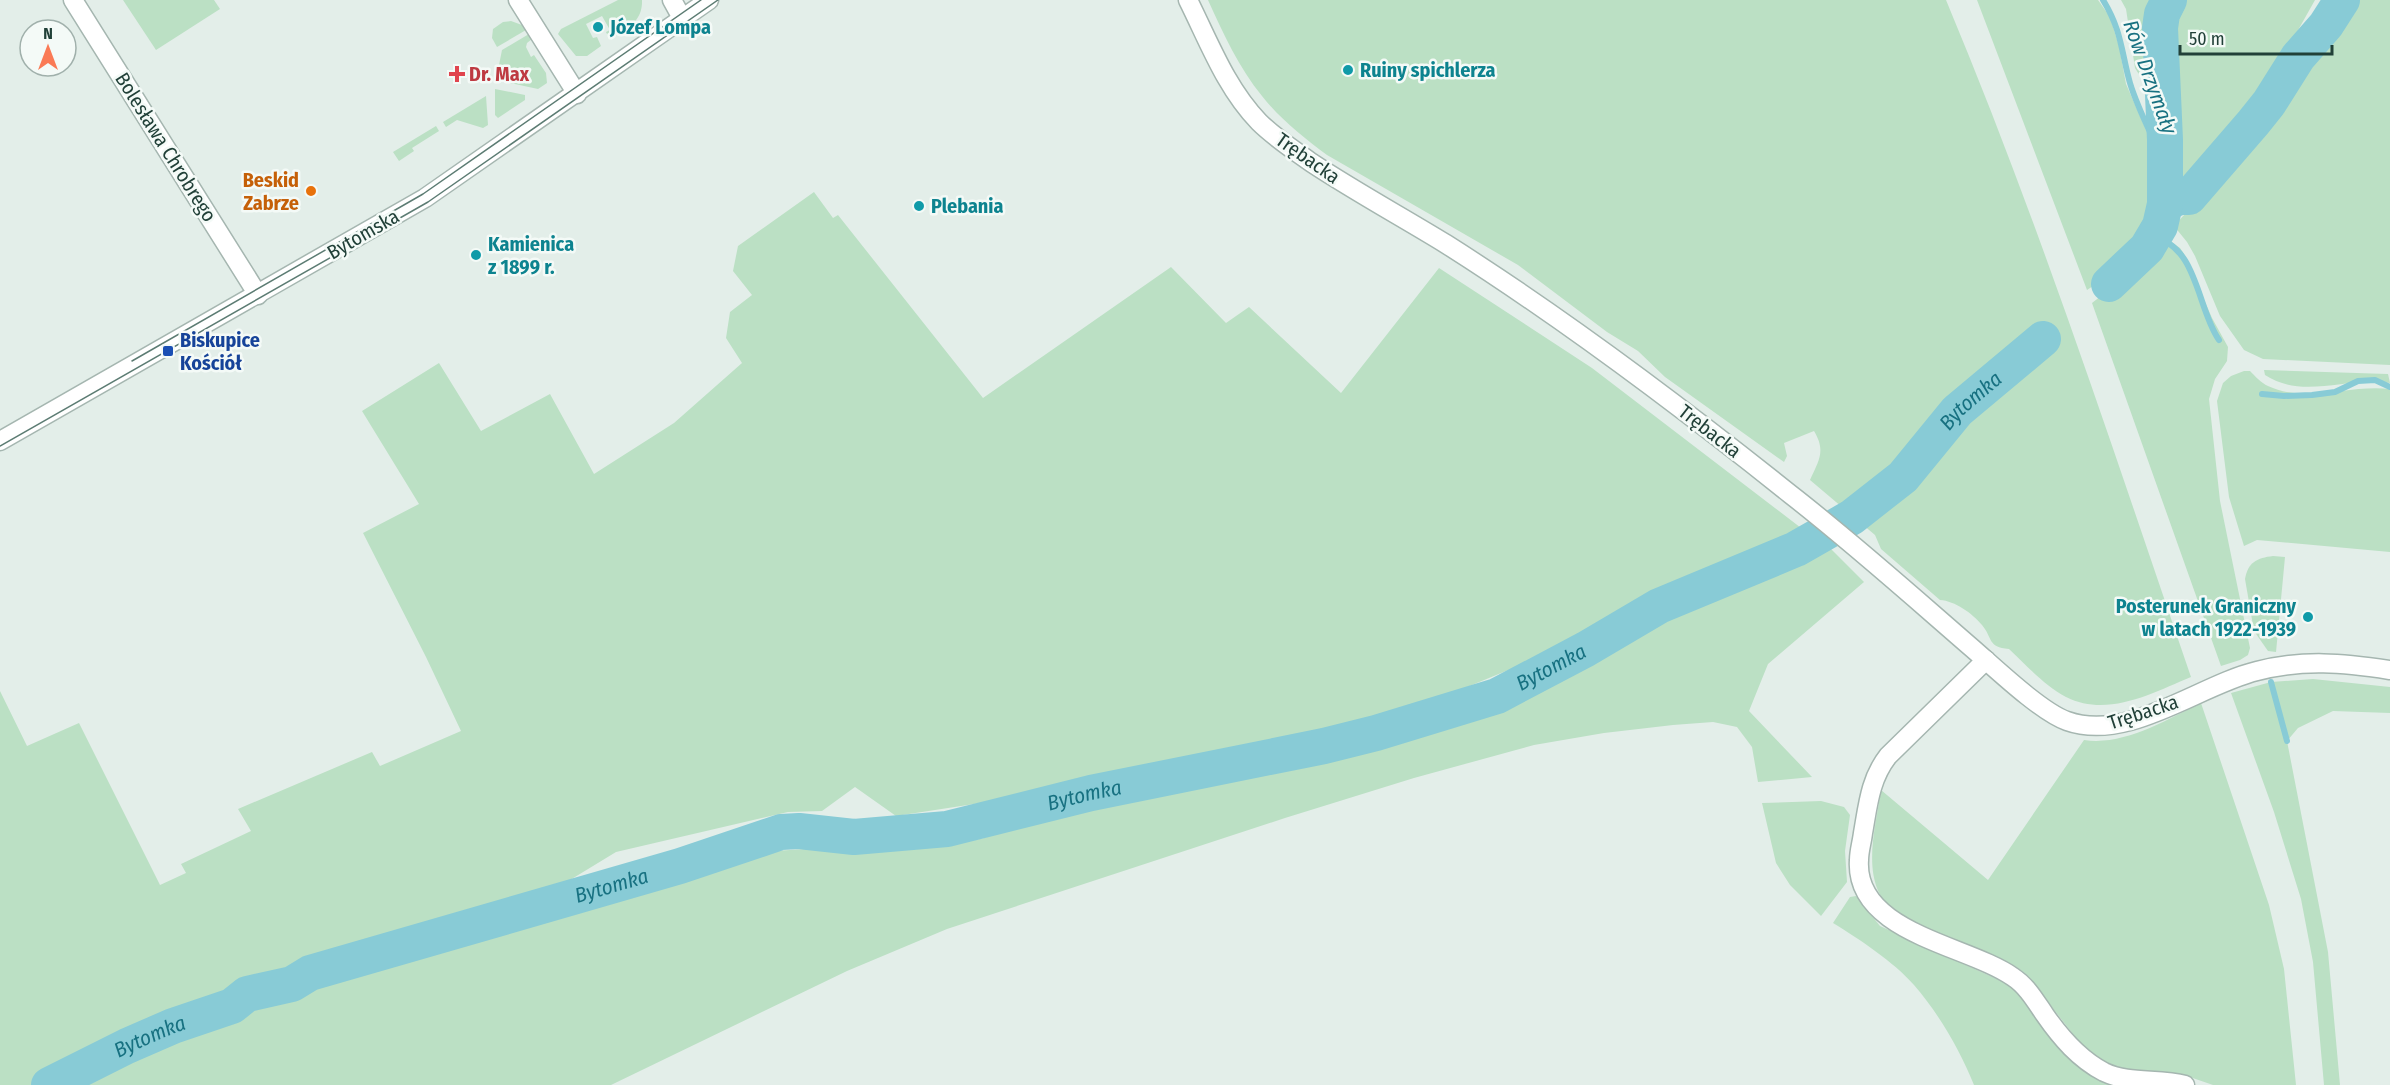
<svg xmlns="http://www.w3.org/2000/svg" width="2390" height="1085" font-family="'Fira Sans Condensed',sans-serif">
	<rect width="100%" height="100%" fill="#e3eee9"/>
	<!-- green -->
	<g fill="#bbe0c4">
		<polygon points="123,0 214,0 220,9 156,50"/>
		<path d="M618 0H642C643 22 626 29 610 40L606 32 610 30 602 16 586 24 593 38 597 37 601 46 587 56H576L558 34 561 29Z"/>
		<path d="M1208 0H1946C2039 222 2113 450 2191 677 2152 693 2108 718 2066 697 2045 686 2026 665 2009 649 1987 647 1993 638 1982 625 1972 613 1955 601 1940 600L1881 549 1875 535 1810 480C1819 460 1826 451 1814 431L1784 443 1787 456 1784 462 1665 377 1638 351 1607 332 1518 265 1327 155C1304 138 1280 119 1262 96 1239 68 1223 33 1208 0Z"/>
		<polygon points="1977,0 2098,0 2110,17 2119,46 2126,84 2161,164 2160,203 2154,223 2137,248 2108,276 2087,290"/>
		<polygon points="2121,0 2159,0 2145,32 2148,89 2135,68 2126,9"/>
		<polygon points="2179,0 2315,0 2271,78 2185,185 2177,185 2173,175 2169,26"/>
		<path d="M2356 0H2390V365L2263 359 2244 350 2220 316 2195 256 2187 242 2174 226C2238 157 2296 85 2352 10Z"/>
		<polygon points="511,21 522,25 526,30 497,47 492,38 493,29 503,22"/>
		<polygon points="529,34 532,39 527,43 526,47 531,57 534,55 546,73 547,83 538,89 496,80 502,50"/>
		<polygon points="495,89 525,95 525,100 498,118 495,115"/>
		<polygon points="486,96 488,125 483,128 457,120 446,127 443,122"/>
		<polygon points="436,126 439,131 412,148 414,151 399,161 393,152"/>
		<polygon points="814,192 833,218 838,215 983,398 1171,267 1226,323 1249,307 1341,393 1439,268 1592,368 1805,531 1642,602 1523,664 1438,699 1359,723 1052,792 896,816 855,787 822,811 788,812 616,852 570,880 453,926 390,943 330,953 183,1009 59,1066 35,1085 0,1085 0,691 27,746 79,723 160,885 186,873 181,864 251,831 238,809 372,752 380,766 461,731 426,657 363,533 419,504 362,411 439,363 481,431 550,394 594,474 674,423 742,363 726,338 730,312 752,295 733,271 738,246"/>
		<path d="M2160 234 2180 248 2184 254 2212 318 2228 347 2227 361 2215 379 2209 399 2220 501 2250 648 2248 655 2240 660 2221 666 2092 303C2117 284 2145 262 2160 234Z"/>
		<path d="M2264 370 2388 374 2390 383C2348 376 2303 400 2265 375Z"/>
		<path d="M2244 371H2250C2255 376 2261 383 2268 386 2306 404 2350 384 2390 389V552L2257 540 2244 546 2229 497 2217 401 2223 383 2231 376Z"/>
		<polygon points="1824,542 1864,582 1768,664 1749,711 1812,777 1758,782 1752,747 1737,727 1713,722 1673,725 1604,733 1534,745 1414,778 1285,818 947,929 847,971 611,1085 80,1085 114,1068 312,986 758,852 821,848 894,851 951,845 984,838 1052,815 1247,776 1405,732 1504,700 1585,658 1661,613 1733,586"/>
		<path d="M2273 556 2285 557 2276 652 2268 651 2254 631 2245 579C2248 562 2257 558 2273 556Z"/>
		<polygon points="2313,679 2390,687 2390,713 2333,711 2298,728 2287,741 2328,952 2340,1085 2324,1085 2313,962 2301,899 2274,812 2231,693 2271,682"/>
		<path d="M2201 703 2269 905 2284 969 2296 1085H2213L2184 1075 2111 1068 2094 1056 2076 1038 2026 974 2015 966 1900 917C1857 887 1875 833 1881 790L1988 880 2084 740C2124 746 2166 720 2201 703Z"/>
		<polygon points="1821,801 1844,807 1850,815 1845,851 1847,882 1821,916 1790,885 1776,863 1762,803"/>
		<path d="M1856 896 1880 926 2010 985 2085 1072 2109 1085H1974C1960 1050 1939 1014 1914 985 1894 962 1859 939 1833 923L1850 897Z"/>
	</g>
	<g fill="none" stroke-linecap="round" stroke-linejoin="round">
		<!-- stream -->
		<g stroke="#88cbd6" stroke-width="6">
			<path d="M2103 0C2122 31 2121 51 2130 83 2138 110 2154 139 2165 165"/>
			<path d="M2153 237C2198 246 2197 309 2219 340"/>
			<polyline points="2262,394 2284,396 2312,395 2335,392 2358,381 2375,380 2390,387"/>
			<polyline points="2271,682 2287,741"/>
		</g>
		<!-- river -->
		<g stroke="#88cbd6" stroke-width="36">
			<polyline points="2165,204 2179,197 2189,197 2253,123 2269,103 2298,57 2326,25 2342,0"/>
			<polyline points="2109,284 2147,248 2160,226 2165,204 2165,140 2160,28 2162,14 2169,0"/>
			<path id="s1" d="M49 1085 127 1046 173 1026 232 1006 247 994 292 984 310 973 680 866 781 832 799 831 854 837 947 829 1091 793 1324 746 1376 733 1497 696 1586 649 1659 606 1796 549 1852 517 1903 477 1957 411 2043 339"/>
		</g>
		<defs>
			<g id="minor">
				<polyline points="73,0 258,295"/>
				<polyline points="518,0 577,94"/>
				<polyline points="672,0 683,20"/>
				<path d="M1188 0C1209 42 1226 88 1259 122 1275 138 1294 150 1312 163 1356 192 1402 217 1446 244 1566 320 1680 406 1790 494 1853 543 1912 596 1972 648 1994 667 2041 712 2067 721 2128 743 2199 685 2257 671 2304 659 2343 663 2390 670"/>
				<polyline points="0,441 425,198 709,0"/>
				<path d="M1986 660 1888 756C1870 779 1868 805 1863 833 1862 842 1859 851 1859 860 1854 933 1968 945 2013 977 2027 986 2036 1002 2045 1015 2061 1038 2079 1059 2104 1072 2129 1084 2158 1078 2185 1085"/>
			</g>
		</defs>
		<!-- minor casing -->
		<use href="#minor" stroke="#a5b6b0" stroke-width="21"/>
		<!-- minor -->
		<use href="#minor" stroke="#fff" stroke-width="18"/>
		<!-- tram -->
		<g stroke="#5c7c73" stroke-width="1.5">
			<polyline points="132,361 423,194 701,0"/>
			<polyline points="0,446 428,202 718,0"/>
		</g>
	</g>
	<!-- markers -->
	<g fill="#0f9aa8" stroke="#f4faf7" stroke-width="2">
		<circle cx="598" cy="27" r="6"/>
		<circle cx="1348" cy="70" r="6"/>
		<circle cx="919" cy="206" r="6"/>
		<circle cx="476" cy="255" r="6"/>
		<circle cx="2308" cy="617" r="6"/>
	</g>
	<path fill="#e0444e" stroke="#f4faf7" stroke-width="2" d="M454 65h6v6h6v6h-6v6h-6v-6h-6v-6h6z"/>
	<circle fill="#e8710a" stroke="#f4faf7" stroke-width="2" cx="311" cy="191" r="6"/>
	<rect fill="#1a4fb4" stroke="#f4faf7" stroke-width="2" x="162" y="345" width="12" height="12" rx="3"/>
	<g text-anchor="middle" stroke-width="5" stroke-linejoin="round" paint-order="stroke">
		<!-- culture labels -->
		<g font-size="20" font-weight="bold" fill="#0d838f" stroke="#f4faf7" text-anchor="start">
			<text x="610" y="34">Józef Lompa</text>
			<text x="1360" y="77">Ruiny spichlerza</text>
			<text x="931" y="213">Plebania</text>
			<text x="488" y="251">Kamienica<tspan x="488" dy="23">z 1899 r.</tspan></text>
			<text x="2296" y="613" text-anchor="end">Posterunek Graniczny<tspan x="2296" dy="23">w latach 1922-1939</tspan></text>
		</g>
		<!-- health labels -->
		<g font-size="20" font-weight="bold" fill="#be3a42" stroke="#f4faf7" text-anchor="start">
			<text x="469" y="81">Dr. Max</text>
		</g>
		<!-- street labels -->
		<g font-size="20" fill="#214038" stroke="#f4faf7">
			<text transform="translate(166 147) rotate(58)" y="7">Bolesława Chrobrego</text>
			<text transform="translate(1308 158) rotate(35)" y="7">Trębacka</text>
			<text transform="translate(363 234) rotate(-30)" y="7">Bytomska</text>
			<text transform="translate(1710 431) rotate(38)" y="7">Trębacka</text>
			<text transform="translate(2143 712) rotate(-18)" y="7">Trębacka</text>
		</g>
		<!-- food labels -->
		<g font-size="20" font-weight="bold" fill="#c56008" stroke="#f4faf7" text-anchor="end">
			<text x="299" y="187">Beskid<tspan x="299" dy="23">Zabrze</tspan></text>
		</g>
		<!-- transit labels -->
		<g font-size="20" font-weight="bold" fill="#164399" stroke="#f4faf7" text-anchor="start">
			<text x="180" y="347">Biskupice<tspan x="180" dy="23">Kościół</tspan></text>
		</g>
		<!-- water labels -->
		<g font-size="21" font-style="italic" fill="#177181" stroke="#f4faf7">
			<text transform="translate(2150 77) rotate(70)" y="7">Rów Drzymały</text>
			<text dy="7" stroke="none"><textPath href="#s1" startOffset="2076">Bytomka</textPath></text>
			<text dy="7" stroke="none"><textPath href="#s1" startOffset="1572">Bytomka</textPath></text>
			<text dy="7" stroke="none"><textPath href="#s1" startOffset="1086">Bytomka</textPath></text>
			<text dy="7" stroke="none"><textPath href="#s1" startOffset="600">Bytomka</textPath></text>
			<text dy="7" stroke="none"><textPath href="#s1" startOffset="112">Bytomka</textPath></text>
		</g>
	</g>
	<!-- north arrow -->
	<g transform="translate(48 48)"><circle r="28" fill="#f4faf7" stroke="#a0b0ab" stroke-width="1.5"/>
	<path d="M0-4.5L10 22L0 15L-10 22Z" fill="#fa7a55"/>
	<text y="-9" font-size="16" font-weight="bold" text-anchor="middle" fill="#214038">N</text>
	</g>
	<!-- scale -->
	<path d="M2180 45v9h152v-9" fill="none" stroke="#214038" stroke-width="3"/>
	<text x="2189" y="45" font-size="18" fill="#214038" stroke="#f4faf7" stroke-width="4.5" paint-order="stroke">50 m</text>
</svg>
